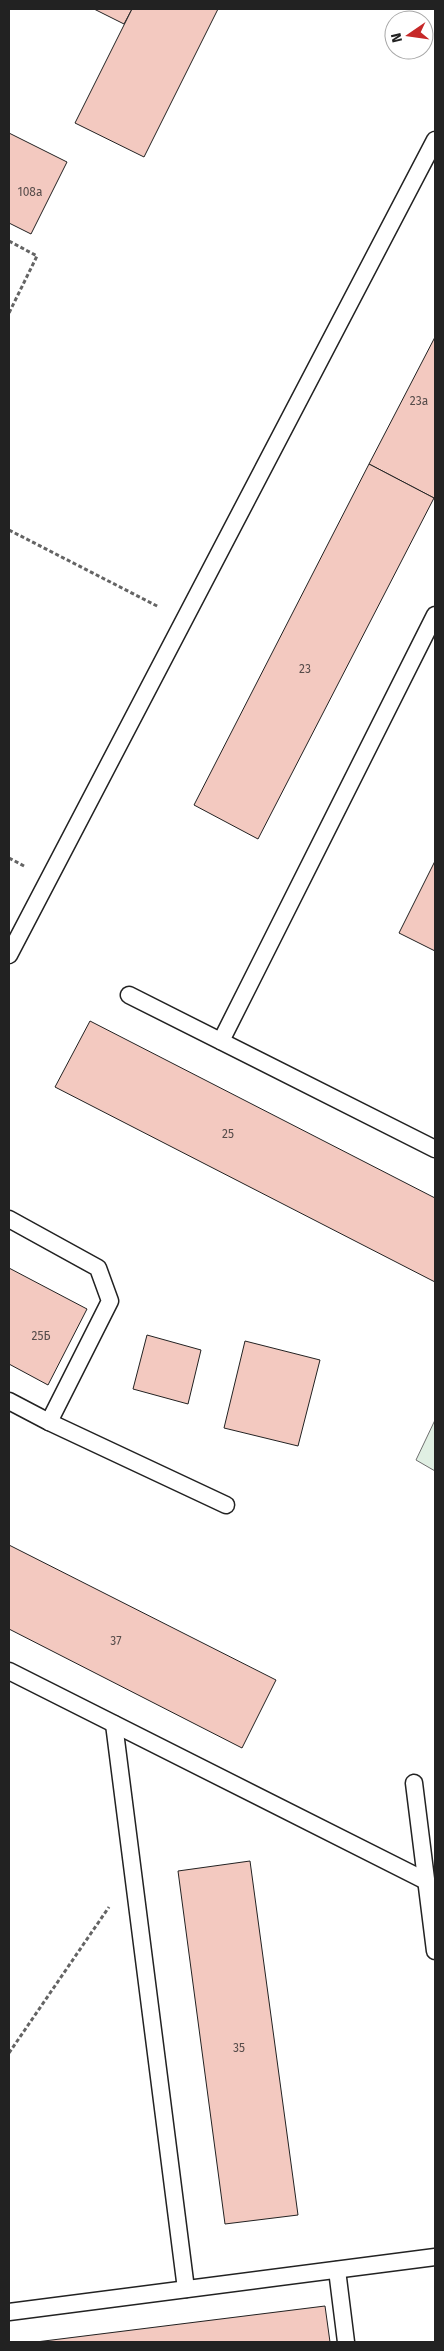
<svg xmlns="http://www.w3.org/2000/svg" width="444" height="2351" font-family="'Fira Sans',sans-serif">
	<rect width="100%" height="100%" fill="#fff"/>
	<!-- green -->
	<polygon fill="#e0efe3" stroke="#6f6f6f" points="435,1420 435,1471 416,1460"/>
	<!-- building -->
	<g fill="#f3c9c0" stroke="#222">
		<polygon points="94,9 132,9 124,24"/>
		<polygon points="132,9 218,9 144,157 75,123"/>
		<polygon points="9,133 67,162 31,234 9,223"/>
		<polygon points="435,337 435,497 434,498 369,464"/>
		<polygon points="369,464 434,498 258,839 194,805"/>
		<polygon points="435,861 435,951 399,933"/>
		<polygon points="90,1021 435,1198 435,1282 55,1087"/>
		<polygon points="9,1268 87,1309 48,1385 9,1364"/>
		<polygon points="147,1335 201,1350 188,1404 133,1389"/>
		<polygon points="245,1341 320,1360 298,1446 224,1428"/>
		<polygon points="9,1545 276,1680 242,1748 9,1629"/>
		<polygon points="250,1861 298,2215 225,2224 178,1871"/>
		<polygon points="325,2306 330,2342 36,2342"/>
	</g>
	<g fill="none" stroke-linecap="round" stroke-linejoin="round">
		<defs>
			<g id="lane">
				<polyline points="9,955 435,140"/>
				<polyline points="129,995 435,1149"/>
				<polyline points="221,1041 435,615"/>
				<polyline points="9,1219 98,1268 110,1301 49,1422 9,1401"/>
				<polyline points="49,1422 226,1505"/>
				<polyline points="9,1671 426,1881"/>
				<polyline points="114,1724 186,2289"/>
				<polyline points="414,1783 435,1951"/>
				<polyline points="337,2270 346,2342"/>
				<polyline points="9,2312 435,2257"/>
			</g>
		</defs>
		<!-- lane casing -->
		<use href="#lane" stroke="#222" stroke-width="19"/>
		<!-- path -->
		<g stroke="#646464" stroke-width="3" stroke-dasharray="4 2.5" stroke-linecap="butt">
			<polyline points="9,241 37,256 9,313"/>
			<polyline points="9,530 159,607"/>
			<polyline points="9,858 26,867"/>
			<polyline points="9,2053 109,1907"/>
		</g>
		<!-- lane -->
		<use href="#lane" stroke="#fff" stroke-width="16"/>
	</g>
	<g text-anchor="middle" stroke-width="4" stroke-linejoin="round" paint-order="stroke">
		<!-- number labels -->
		<g font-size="12" fill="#564c4a">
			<text x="30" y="196">108а</text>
			<text x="419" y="405">23а</text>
			<text x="305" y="673">23</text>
			<text x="228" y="1138">25</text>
			<text x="41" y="1340">25Б</text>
			<text x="116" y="1645">37</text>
			<text x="239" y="2052">35</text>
		</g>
	</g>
	<!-- border -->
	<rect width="444" height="2351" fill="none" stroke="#222222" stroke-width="20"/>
	<!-- north arrow -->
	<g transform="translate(409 35) rotate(257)"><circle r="24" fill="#ffffff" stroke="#a7a7a7"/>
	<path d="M0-4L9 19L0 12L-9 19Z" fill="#c62828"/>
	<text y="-8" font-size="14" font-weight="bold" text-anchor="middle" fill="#222222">N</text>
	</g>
</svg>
